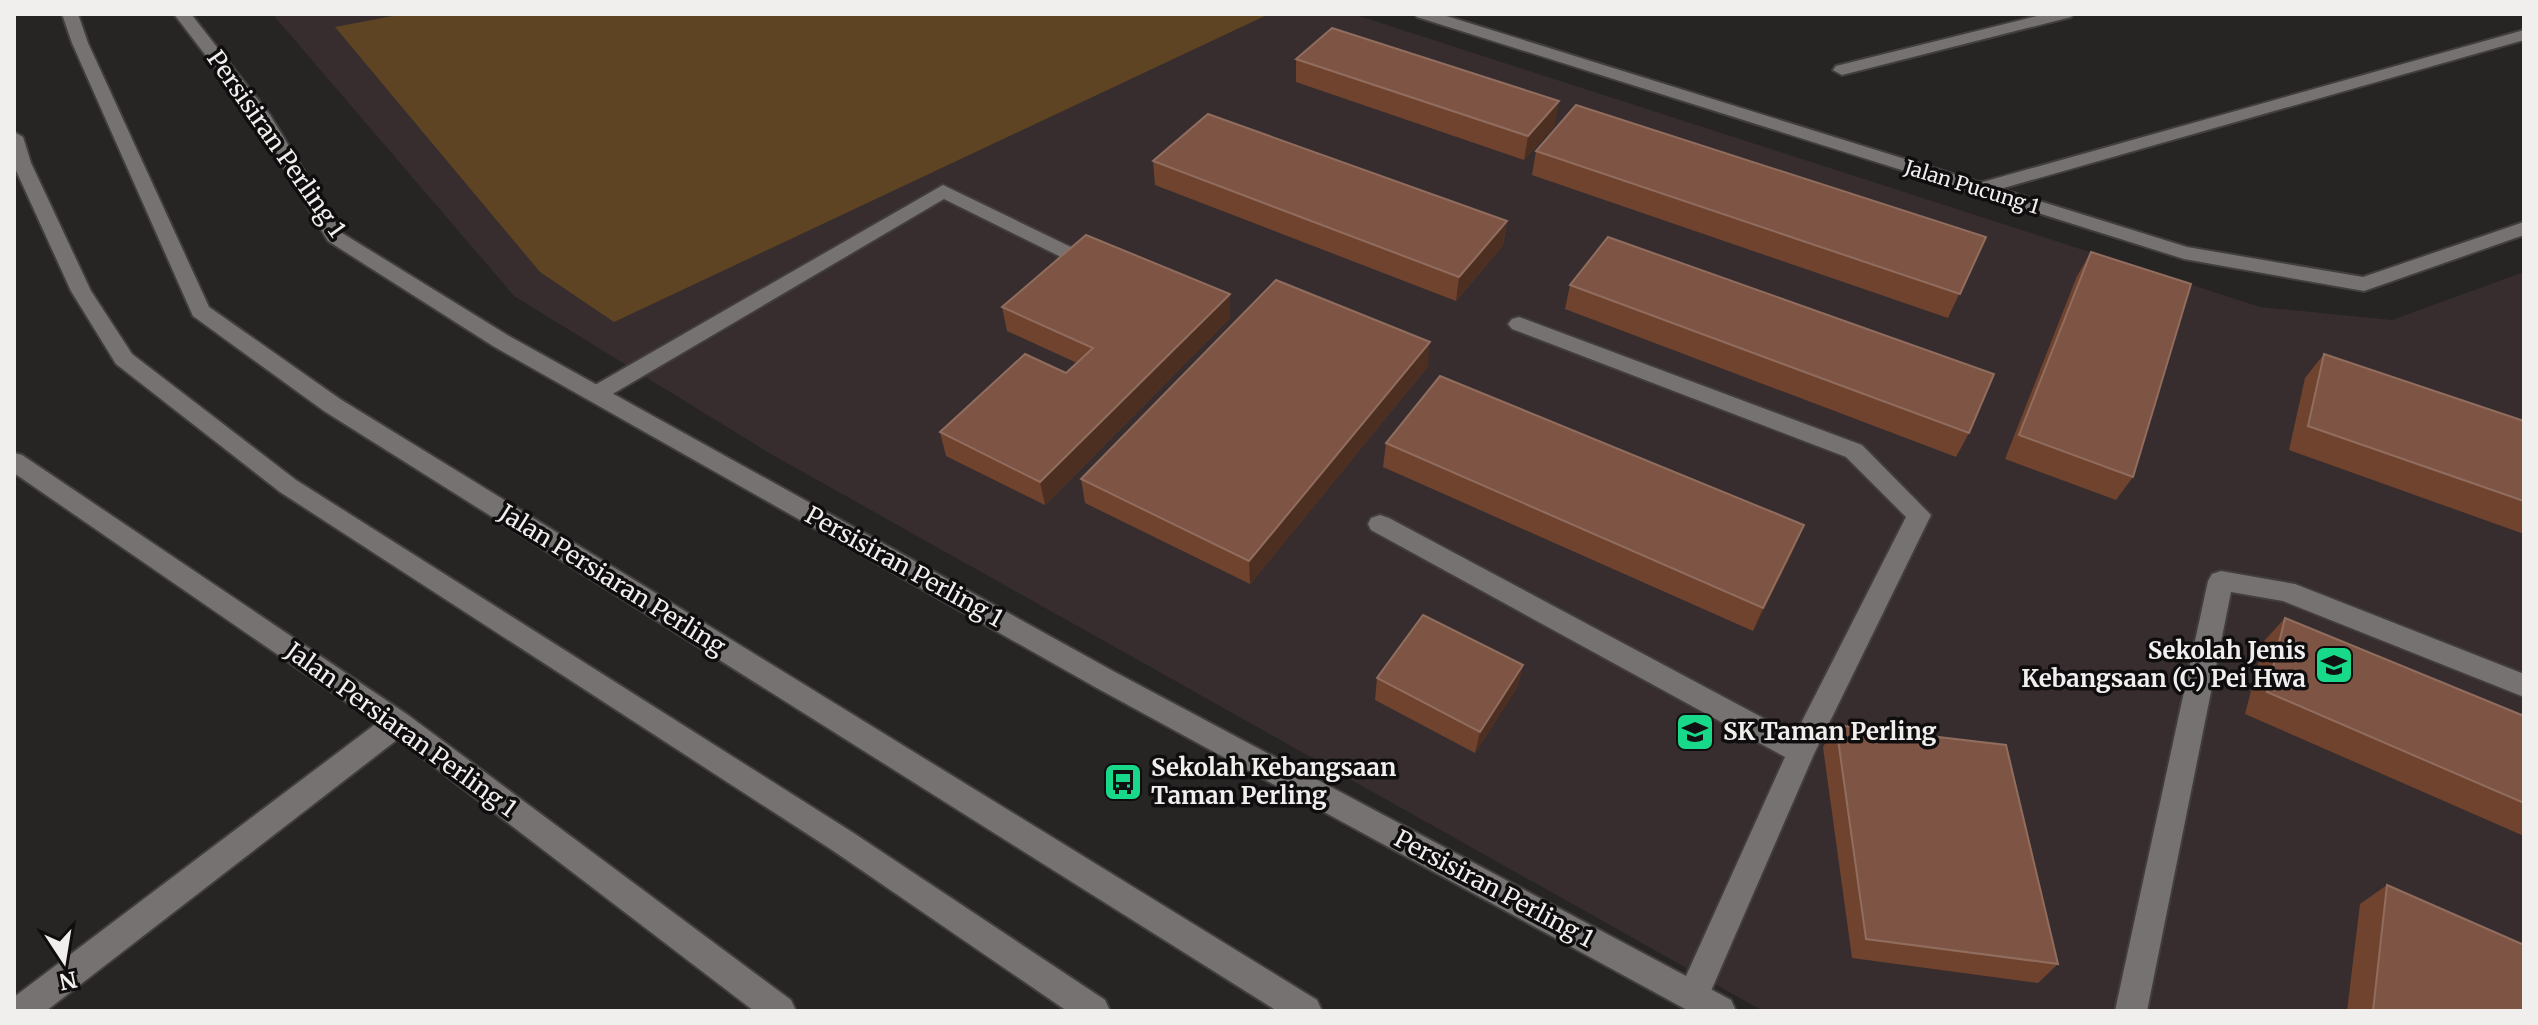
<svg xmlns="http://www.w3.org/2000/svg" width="2538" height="1025" font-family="Merriweather,serif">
	<rect width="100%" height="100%" fill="#272424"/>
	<!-- built -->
	<polygon fill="#372d2e" points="283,14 1353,14 2260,307 2392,320 2524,272 2524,1011 1763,1011 771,454 514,296 274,16"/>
	<!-- green -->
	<polygon fill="#5e4422" points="403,14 1269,14 614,322 540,272 335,27"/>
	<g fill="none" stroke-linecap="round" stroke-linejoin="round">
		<defs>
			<g id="lane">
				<polygon points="2524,30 2524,40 1986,193 1979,195 1969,189 1972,185"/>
				<polygon points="943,185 1073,248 1076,252 1073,256 1059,256 944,199 604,399 588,399 585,394 588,389"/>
				<polygon points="1519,317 1862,445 1931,515 1814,754 1704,1007 1694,1011 1682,1007 1677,996 1785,757 1371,530 1368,524 1371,518 1380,515 1389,518 1795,735 1906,517 1846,457 1512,329 1508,324 1512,319"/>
				<polygon points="2221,571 2295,584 2524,674 2524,697 2283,601 2231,592 2147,1011 2115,1011 2208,581 2212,574"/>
			</g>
			<g id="street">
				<polygon points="174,14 191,14 270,115 342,233 509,336 1113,671 1731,1000 1736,1011 1689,1011 1095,687 493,346 328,241 256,121"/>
				<polygon points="1415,14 1440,14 2187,247 2363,277 2524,222 2524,235 2364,291 2184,259 1417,17"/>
				<polygon points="2045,14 2073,14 2071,17 1842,75 1833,70 1836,66"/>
				<polygon points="14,453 22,455 408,715 791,1000 796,1011 754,1011 398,739 46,1011 14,1011 14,997 377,723 14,473"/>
			</g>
			<g id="secondary">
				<polygon points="62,14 78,14 88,43 209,307 340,399 1317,1000 1322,1011 1277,1011 324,411 193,316 72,43"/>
				<polygon points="14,132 23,137 31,163 91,291 132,354 296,480 852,832 1105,1000 1110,1011 1067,1011 832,850 280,492 116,364 71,291 14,166"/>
			</g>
		</defs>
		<!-- lane casing -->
		<use href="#lane" stroke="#423e3e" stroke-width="4"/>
		<!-- street casing -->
		<use href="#street" stroke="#423e3e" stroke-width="4"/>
		<!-- secondary casing -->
		<use href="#secondary" stroke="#423e3e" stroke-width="4"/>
		<!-- lane -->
		<use href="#lane" fill="#767272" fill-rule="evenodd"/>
		<!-- street -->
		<use href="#street" fill="#767272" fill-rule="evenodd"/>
		<!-- secondary -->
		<use href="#secondary" fill="#767272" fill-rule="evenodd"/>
	</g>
	<!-- wall -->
	<g fill="#70432f">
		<polygon points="1296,59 1555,125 1524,160 1296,82"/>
		<polygon points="1536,151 1986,237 1948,318 1532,175"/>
		<polygon points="1153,161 1507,221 1503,245 1456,301 1155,185"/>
		<polygon points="2091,252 2133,477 2116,500 2005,459 2077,276"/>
		<polygon points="1570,285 1969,433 1956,457 1565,309"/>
		<polygon points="1230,294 1230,318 1045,505 946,456 940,432 1066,373 1077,363 1007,331 1002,307"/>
		<polygon points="2324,354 2524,421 2524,534 2289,450 2305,378"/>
		<polygon points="1428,366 1250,584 1085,503 1081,479"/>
		<polygon points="1386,443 1794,549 1753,631 1383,467"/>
		<polygon points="2285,618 2524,716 2524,836 2245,714 2264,641"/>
		<polygon points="1523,665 1517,687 1475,753 1375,700 1377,678"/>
		<polygon points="1836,725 2058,964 2038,983 1852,958 1823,747"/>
		<polygon points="2387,885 2524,1011 2347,1011 2360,904"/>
	</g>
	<!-- shaded-wall -->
	<g fill="#4d2f22">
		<polygon points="1559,101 1555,125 1524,160 1528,136"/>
		<polygon points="1507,221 1503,245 1456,301 1459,277"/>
		<polygon points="1230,294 1230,318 1045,505 1040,482"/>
		<polygon points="1430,342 1428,366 1250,584 1249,561"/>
		<polygon points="1804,525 1794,549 1753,631 1763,608"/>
		<polygon points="1523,665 1517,687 1475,753 1480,732"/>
	</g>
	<!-- building -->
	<g fill="#7e5544" stroke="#906d5e" stroke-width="2">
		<polygon points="1332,28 1559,101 1528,136 1296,59"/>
		<polygon points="1576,105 1986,237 1960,294 1536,151"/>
		<polygon points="1208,114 1507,221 1459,277 1153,161"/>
		<polygon points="1086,235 1230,294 1040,482 940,432 1025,354 1066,373 1093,348 1002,307"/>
		<polygon points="1608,237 1994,374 1969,433 1570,285"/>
		<polygon points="2091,252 2191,284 2133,477 2019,435"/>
		<polygon points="1276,280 1430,342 1249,561 1081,479"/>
		<polygon points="2324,354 2524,421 2524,501 2308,426"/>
		<polygon points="1440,376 1804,525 1763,608 1386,443"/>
		<polygon points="1423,615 1523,665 1480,732 1377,678"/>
		<polygon points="2285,618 2524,716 2524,803 2267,692"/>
		<polygon points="1836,725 2006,745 2058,964 1866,939"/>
		<polygon points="2387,885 2524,945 2524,1011 2373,1011"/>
	</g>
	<!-- icons -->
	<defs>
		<symbol id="school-square" viewBox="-11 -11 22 22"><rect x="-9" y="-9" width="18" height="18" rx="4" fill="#17d989" stroke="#0f0d0d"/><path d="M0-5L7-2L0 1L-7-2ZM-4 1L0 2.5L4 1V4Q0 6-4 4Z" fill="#111"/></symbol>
		<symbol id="bus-square" viewBox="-11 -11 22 22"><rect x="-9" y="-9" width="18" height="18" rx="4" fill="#17d989" stroke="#0f0d0d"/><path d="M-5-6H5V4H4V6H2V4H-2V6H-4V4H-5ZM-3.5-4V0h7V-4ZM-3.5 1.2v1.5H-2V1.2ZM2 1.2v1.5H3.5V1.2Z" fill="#111"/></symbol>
	</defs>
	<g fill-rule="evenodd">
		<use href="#school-square" x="2312" y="643" width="44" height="44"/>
		<use href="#school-square" x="1673" y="710" width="44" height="44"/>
		<use href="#bus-square" x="1101" y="760" width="44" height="44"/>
	</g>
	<g text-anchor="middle" stroke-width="7" stroke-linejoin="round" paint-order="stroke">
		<!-- far-street labels -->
		<g font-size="20" fill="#f1eeee" stroke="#0f0d0d">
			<text transform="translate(1972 187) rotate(17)" y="7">Jalan Pucung 1</text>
		</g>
		<!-- street labels -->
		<g font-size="24" fill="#f1eeee" stroke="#0f0d0d">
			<text transform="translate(276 144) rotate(55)" y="8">Persisiran Perling 1</text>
			<text transform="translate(904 567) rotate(29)" y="8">Persisiran Perling 1</text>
			<text transform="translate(612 580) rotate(32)" y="8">Jalan Persiaran Perling</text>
			<text transform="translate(401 730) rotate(36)" y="8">Jalan Persiaran Perling 1</text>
			<text transform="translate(1494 889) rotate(28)" y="8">Persisiran Perling 1</text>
		</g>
		<!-- poi labels -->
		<g font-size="24" font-weight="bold" fill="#f1eeee" stroke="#0f0d0d" text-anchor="start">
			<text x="2306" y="659" text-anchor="end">Sekolah Jenis<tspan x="2306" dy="28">Kebangsaan (C) Pei Hwa</tspan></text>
			<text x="1723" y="740">SK Taman Perling</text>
			<text x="1151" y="776">Sekolah Kebangsaan<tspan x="1151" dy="28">Taman Perling</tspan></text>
		</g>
	</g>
	<!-- border -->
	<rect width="2538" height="1025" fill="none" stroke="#f1eeee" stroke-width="32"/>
	<!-- north arrow -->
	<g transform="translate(64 961) rotate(168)" stroke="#0f0d0d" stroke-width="6" paint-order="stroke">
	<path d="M0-6L14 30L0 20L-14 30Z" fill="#f1eeee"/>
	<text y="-12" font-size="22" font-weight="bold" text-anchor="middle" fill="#f1eeee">N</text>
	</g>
</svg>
